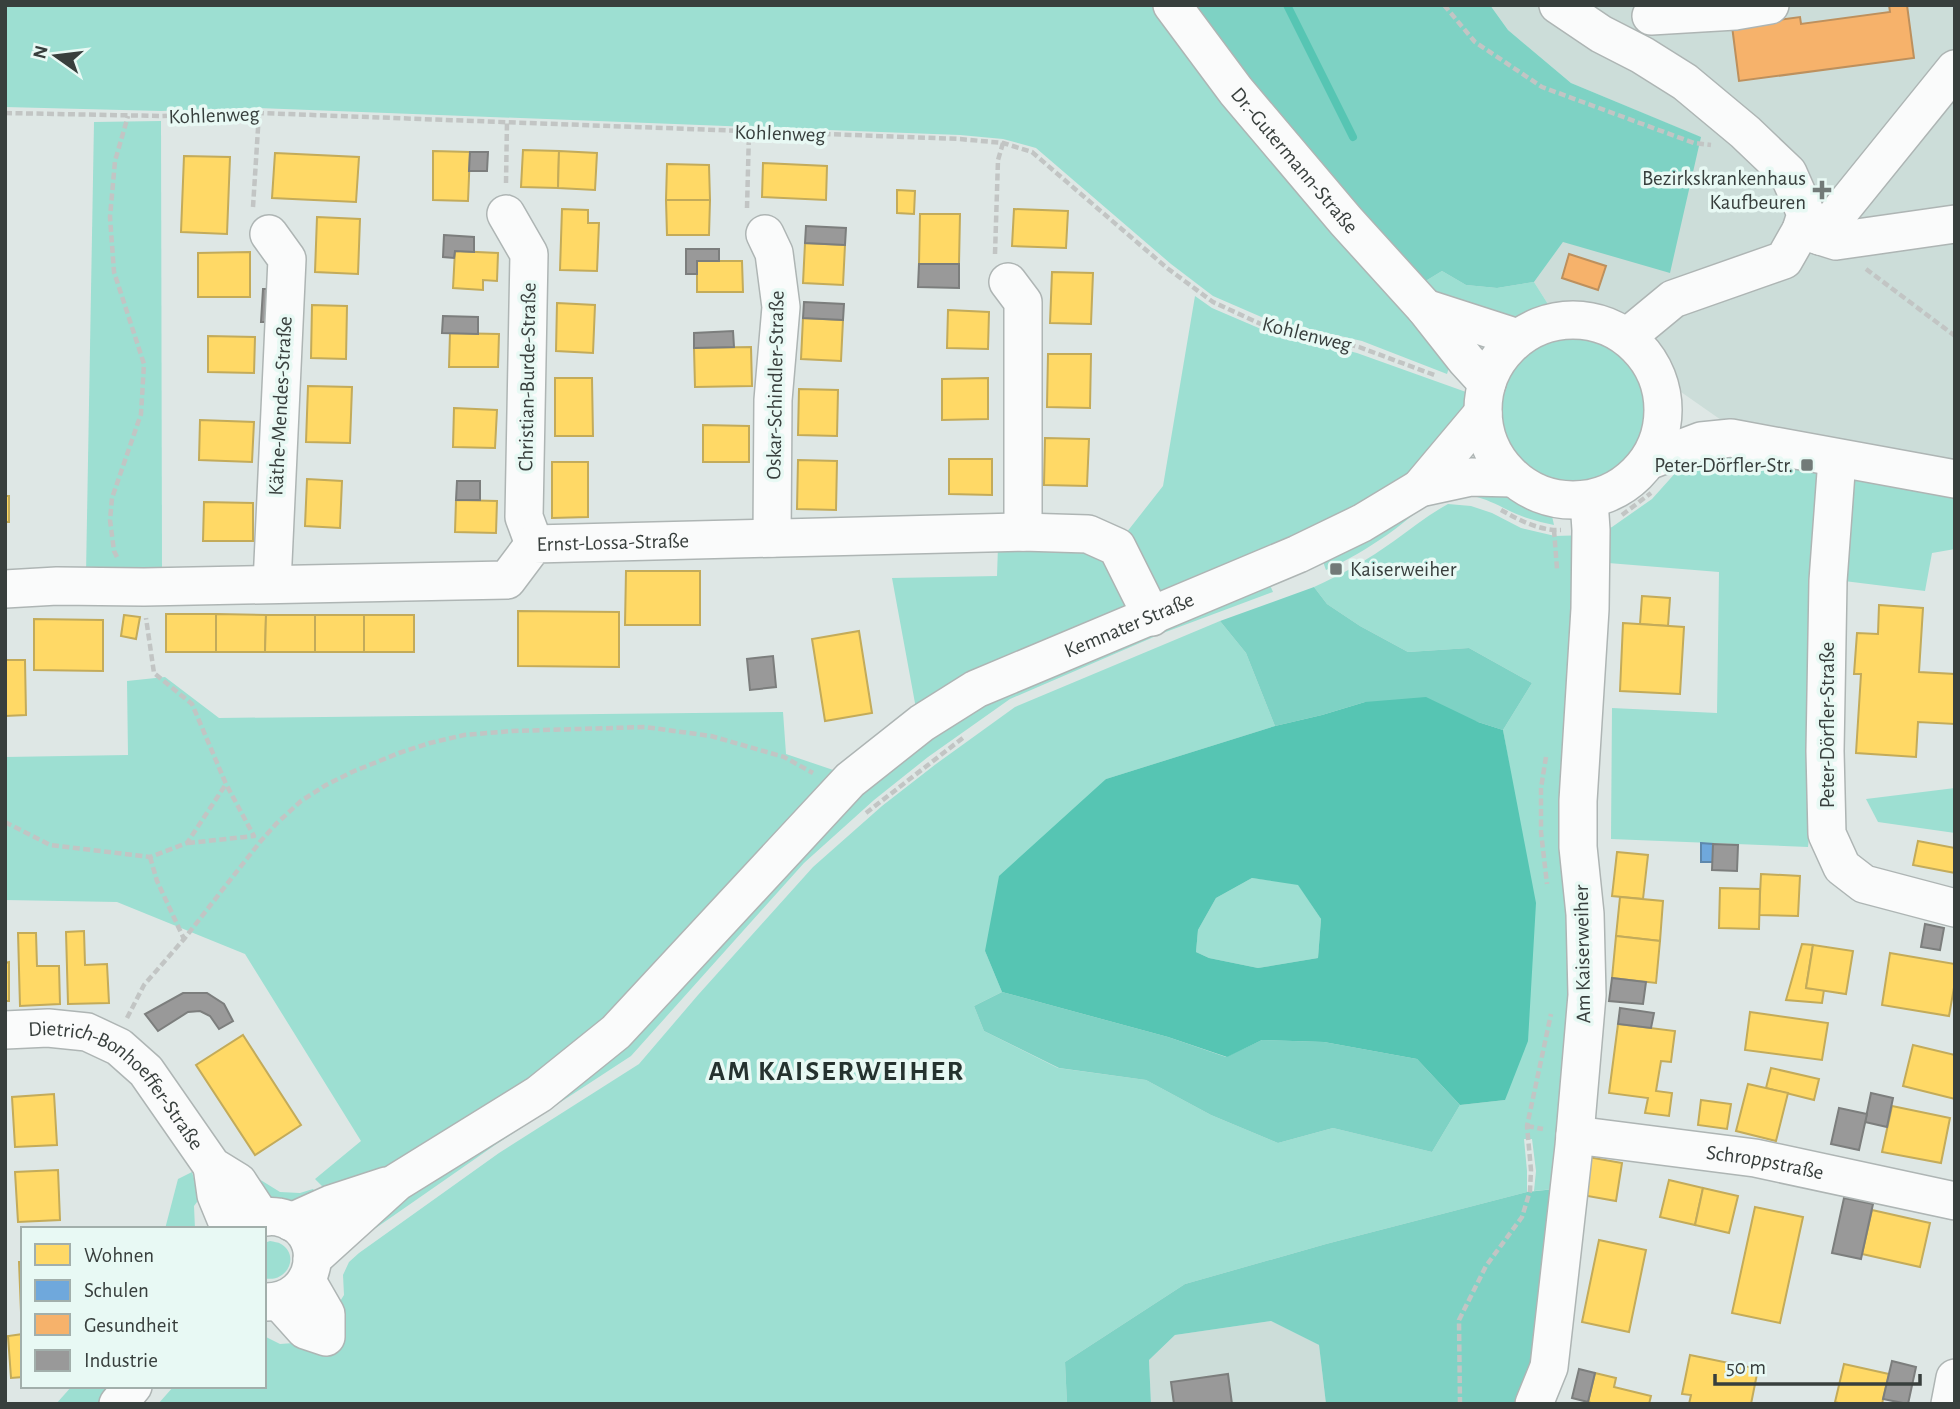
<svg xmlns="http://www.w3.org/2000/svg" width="1960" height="1409" font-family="'Alegreya Sans',sans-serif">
	<rect width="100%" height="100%" fill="#dee7e5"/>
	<!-- built -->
	<g fill="#ccddd9">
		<polygon points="1490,5 1955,5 1955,465 1734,429 1671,385 1665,365 1655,347 1630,323 1603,311 1572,308 1551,309 1534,282 1563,242 1700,137 1571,83 1508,30"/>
		<polygon points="1271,1321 1319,1345 1326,1404 1151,1404 1149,1360 1175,1335"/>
	</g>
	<!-- green -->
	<g fill="#9ddfd2">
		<polygon points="5,5 1159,5 1451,361 1447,374 1362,341 1266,319 1213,296 1171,264 1036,148 1003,139 960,135 258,108 161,111 5,107"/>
		<polygon points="161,121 162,574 86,574 94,122"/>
		<polygon points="1442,271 1466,285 1497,288 1534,282 1551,309 1515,325 1419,285"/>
		<polygon points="1195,296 1212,308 1261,329 1357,353 1466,392 1463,417 1412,481 1154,605 1123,537 1163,486"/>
		<circle cx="1572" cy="411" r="76"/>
		<polygon points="1733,453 1826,468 1818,750 1808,847 1611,839 1612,708 1717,713 1719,572 1596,562 1596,534 1612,527 1652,499 1678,470 1699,455"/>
		<polygon points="1844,473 1955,491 1955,549 1932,553 1925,591 1836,580"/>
		<path d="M1474 487 1506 494 1529 508 1552 516 1554 525C1545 523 1536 521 1527 518 1508 512 1493 500 1472 496 1434 489 1415 516 1387 535 1368 548 1348 560 1326 570L1322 559 1367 535 1425 497 1448 488Z"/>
		<path d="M1448 504 1471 506 1492 513 1521 528 1555 536 1587 535 1578 914 1564 1188 1534 1191 1536 1171 1532 1139H1524L1527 1171V1192L1326 1244 1185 1284 1065 1362 1067 1404H158L174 1386H264V1336L280 1344 294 1343 332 1314 344 1295 343 1275 349 1262 359 1253 499 1153 639 1064 698 995 813 867 882 806 936 764 1015 707 1220 621 1246 653 1275 726 1106 779 985 951 1002 992 974 1006 984 1031 1058 1068 1146 1080 1211 1115 1278 1143 1333 1128 1432 1152 1460 1105 1505 1100 1516 804 1503 730 1532 683 1469 648 1408 652 1360 626 1327 604 1314 587C1343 574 1369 559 1394 541 1412 528 1428 515 1448 504Z"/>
		<polygon points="1087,544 1113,555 1139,613 917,714 892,578 997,576 998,546"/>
		<polygon points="1269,583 1273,592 1163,633 1158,624"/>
		<polygon points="1154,626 1156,636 1010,699 928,757 874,800 804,863 631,1056 495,1145 360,1239 405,1196 542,1100 926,729"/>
		<polygon points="165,677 219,718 783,712 786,754 845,774 676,959 534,1088 379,1174 329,1193 315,1179 361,1141 245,954 117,902 5,900 5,757 128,755 127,681"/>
		<polygon points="1955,788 1955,833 1878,822 1866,799"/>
		<polygon points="1252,878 1298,884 1321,919 1318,958 1258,968 1209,958 1196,952 1198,930 1216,898"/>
		<polygon points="192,1172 200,1198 194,1206 195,1229 165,1229 178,1179"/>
		<polygon points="259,1179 280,1192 300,1193 313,1189 321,1198 310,1204 272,1202 249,1184"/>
		<path d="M270 1241C274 1242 278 1242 281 1244 301 1256 286 1284 264 1278V1243Z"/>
		<polygon points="72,1386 116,1386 101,1404 56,1404"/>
	</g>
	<!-- forest -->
	<g fill="#7ed2c4">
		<polygon points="1194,5 1490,5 1508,30 1571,83 1701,137 1670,273 1563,242 1534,282 1497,288 1466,285 1442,271 1419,285 1354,215"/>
		<polygon points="1314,587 1327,604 1360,626 1408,652 1469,648 1532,683 1503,730 1478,722 1365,702 1322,715 1275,726 1246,653 1220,621"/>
		<polygon points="1002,992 1168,1037 1226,1057 1262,1040 1324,1042 1417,1059 1460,1105 1432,1152 1333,1128 1278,1143 1211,1115 1146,1080 1059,1068 984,1031 974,1006"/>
		<polygon points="1564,1188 1524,1404 1326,1404 1319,1345 1271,1321 1175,1335 1149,1360 1151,1404 1067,1404 1065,1362 1185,1284 1326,1244 1527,1192"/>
	</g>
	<!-- water -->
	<path fill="#56c5b3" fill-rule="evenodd" d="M1426 697 1478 722 1503 730 1536 903 1528 1041 1505 1100 1460 1105 1417 1059 1324 1042 1262 1040 1227 1057 1168 1037 1002 992 985 951 999 876 1106 779 1275 726 1322 715 1365 702ZM1252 878 1298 885 1321 919 1318 958 1258 968 1209 958 1196 952 1198 930 1216 898Z"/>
	<!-- homes -->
	<g fill="#ffd966" stroke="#c3ab5a" stroke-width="2">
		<polygon points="523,150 559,151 558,188 521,187"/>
		<polygon points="433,151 470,152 468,201 433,200"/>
		<polygon points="559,151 597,153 595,190 558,188"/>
		<polygon points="275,153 359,157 356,202 272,198"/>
		<polygon points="184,156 230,157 227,234 181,232"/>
		<polygon points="763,163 827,166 826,200 762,197"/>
		<polygon points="667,164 709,165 710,200 666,200"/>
		<polygon points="897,190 915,191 914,214 897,213"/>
		<polygon points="666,200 710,200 709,235 667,235"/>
		<polygon points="562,209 588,210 588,223 599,223 597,271 560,270"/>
		<polygon points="1014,209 1068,211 1066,248 1012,246"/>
		<polygon points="920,214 960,214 959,264 919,264"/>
		<polygon points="317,217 360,219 358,274 315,272"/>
		<polygon points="805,243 845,245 843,285 803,283"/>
		<polygon points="455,251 498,253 497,281 483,280 483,290 453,288"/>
		<polygon points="250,252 250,297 198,297 198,253"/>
		<polygon points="697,261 742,261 743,292 697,292"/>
		<polygon points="1052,272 1093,273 1091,324 1050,323"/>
		<polygon points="557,303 595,305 593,353 556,351"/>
		<polygon points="312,305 347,306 346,359 311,358"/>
		<polygon points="948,310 989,312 988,349 947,348"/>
		<polygon points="803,318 843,320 841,361 801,359"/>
		<polygon points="450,333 499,334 498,367 449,367"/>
		<polygon points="208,336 255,337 254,373 208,372"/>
		<polygon points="751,347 752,386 695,387 694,348"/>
		<polygon points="1048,354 1091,354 1090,408 1047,407"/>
		<polygon points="555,378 592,378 593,436 555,436"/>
		<polygon points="988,378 988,419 942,420 942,379"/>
		<polygon points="308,386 352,387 350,443 306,442"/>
		<polygon points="799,389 838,390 837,436 798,435"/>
		<polygon points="454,408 497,410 495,448 453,447"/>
		<polygon points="200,420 254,422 252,462 199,460"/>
		<polygon points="703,425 749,426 749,462 703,462"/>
		<polygon points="1045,438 1089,439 1087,486 1044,485"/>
		<polygon points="949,459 992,459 992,495 949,494"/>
		<polygon points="798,460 837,461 836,510 797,509"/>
		<polygon points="552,462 588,462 588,517 552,518"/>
		<polygon points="307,479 342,481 340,528 305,526"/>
		<rect x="5" y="496" width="4" height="26"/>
		<polygon points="456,500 497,501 496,533 455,532"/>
		<polygon points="204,502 253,503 253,541 203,541"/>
		<polygon points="626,571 700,571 700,625 625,625"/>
		<polygon points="1642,596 1670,598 1668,626 1640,624"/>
		<polygon points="1879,605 1923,608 1919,672 1955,674 1955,724 1918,722 1916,757 1856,753 1861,674 1854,674 1857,633 1878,634"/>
		<polygon points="518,611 619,612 619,667 518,666"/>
		<rect x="166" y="614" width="50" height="38"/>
		<polygon points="216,614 266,615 265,652 216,652"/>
		<polygon points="124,615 140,617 136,639 121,636"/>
		<polygon points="266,615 315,615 315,652 265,652"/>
		<rect x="315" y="615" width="49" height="37"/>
		<rect x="364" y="615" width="50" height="37"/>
		<polygon points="34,619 103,620 103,671 34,670"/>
		<polygon points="1623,623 1684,627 1680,694 1620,691"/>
		<polygon points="859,631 872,713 825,721 812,639"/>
		<polygon points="5,660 25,660 26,715 5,716"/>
		<polygon points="1918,841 1955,848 1955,873 1913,865"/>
		<polygon points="1617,852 1648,855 1643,899 1612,896"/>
		<polygon points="1761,874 1800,876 1798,916 1759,915"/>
		<polygon points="1720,888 1760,889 1759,929 1719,928"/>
		<polygon points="1620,897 1663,901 1660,941 1616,936"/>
		<polygon points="84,931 85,965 107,964 109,1003 68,1004 66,932"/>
		<polygon points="18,933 36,933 37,966 59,966 60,1004 20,1006"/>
		<polygon points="1616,936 1660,941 1656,983 1612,978"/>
		<polygon points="1802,944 1813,945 1806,988 1824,990 1822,1003 1786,1000"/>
		<polygon points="1813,945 1853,951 1846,994 1806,988"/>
		<polygon points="1890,953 1955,964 1955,982 1949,1016 1882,1005"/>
		<polygon points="9,962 9,1001 5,1001 5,963"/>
		<polygon points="1750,1012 1828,1023 1822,1060 1745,1050"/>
		<polygon points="1618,1024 1675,1031 1671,1062 1661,1061 1656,1091 1672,1093 1669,1116 1645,1113 1648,1098 1609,1093"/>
		<polygon points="243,1035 301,1125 255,1155 196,1065"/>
		<polygon points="1913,1045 1955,1055 1955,1099 1903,1086"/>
		<polygon points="1771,1068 1819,1079 1814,1100 1766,1088"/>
		<polygon points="1748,1084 1788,1093 1776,1141 1736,1131"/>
		<polygon points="54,1094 57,1145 15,1147 12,1097"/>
		<polygon points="1701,1100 1731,1104 1727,1129 1698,1125"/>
		<polygon points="1892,1106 1950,1118 1941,1163 1882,1152"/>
		<polygon points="1588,1157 1622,1163 1616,1201 1582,1195"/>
		<polygon points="58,1170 60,1220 18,1222 15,1172"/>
		<polygon points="1669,1180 1703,1188 1695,1225 1660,1217"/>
		<polygon points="1703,1188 1738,1196 1729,1233 1695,1225"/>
		<polygon points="1755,1207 1803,1217 1780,1323 1732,1313"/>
		<polygon points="1872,1210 1930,1223 1920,1267 1862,1254"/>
		<polygon points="1599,1240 1646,1250 1629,1332 1582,1322"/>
		<polygon points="19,1262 23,1262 23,1312 21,1312"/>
		<polygon points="23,1334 23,1377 11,1378 8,1336"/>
		<polygon points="1690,1355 1758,1369 1751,1404 1689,1404 1691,1395 1682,1394"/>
		<polygon points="1844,1364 1889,1374 1882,1404 1842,1404 1835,1402"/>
		<polygon points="1595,1373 1616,1378 1614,1387 1651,1396 1649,1404 1594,1404 1588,1402"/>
	</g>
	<!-- schools -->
	<polygon fill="#6fa8dc" stroke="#5e88ac" stroke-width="2" points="1701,843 1713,844 1713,862 1701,862"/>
	<!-- health -->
	<g fill="#f6b26b" stroke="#bd905d" stroke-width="2">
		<polygon points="1889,5 1907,5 1914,58 1739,81 1732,26 1800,17 1801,24 1890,12"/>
		<polygon points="1569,254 1606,266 1598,290 1562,278"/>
	</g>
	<!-- industry -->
	<g fill="#999" stroke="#7c7e7d" stroke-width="2">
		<polygon points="470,152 488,152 487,171 469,171"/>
		<polygon points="806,226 846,228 845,245 805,243"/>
		<polygon points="444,235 474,237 474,252 455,251 454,258 443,257"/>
		<polygon points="686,249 719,249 719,261 697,261 697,274 686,274"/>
		<polygon points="919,264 959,264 959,288 918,287"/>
		<polygon points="263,289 278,289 277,322 261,322"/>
		<polygon points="804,302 844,304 843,320 803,318"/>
		<polygon points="443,316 478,317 478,334 442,333"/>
		<polygon points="733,331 734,347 694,348 694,333"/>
		<polygon points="457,481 480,481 480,500 456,500"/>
		<polygon points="773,656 776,687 750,690 747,659"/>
		<polygon points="1713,844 1738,845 1737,871 1712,870"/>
		<polygon points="1925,924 1944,928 1940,950 1921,947"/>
		<polygon points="1612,978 1646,982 1643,1004 1609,1001"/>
		<polygon points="183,993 207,993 224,1004 233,1021 219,1029 210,1016 200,1011 188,1012 158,1031 145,1014"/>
		<polygon points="1620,1008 1654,1013 1651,1028 1618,1024"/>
		<polygon points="1871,1093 1893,1098 1887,1127 1865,1122"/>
		<polygon points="1839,1108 1867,1114 1859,1150 1831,1144"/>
		<polygon points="1844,1198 1873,1204 1861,1259 1832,1253"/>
		<polygon points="1892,1361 1916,1367 1908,1404 1883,1399"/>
		<polygon points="1579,1369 1595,1373 1588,1402 1572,1398"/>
		<polygon points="1228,1374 1232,1404 1174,1404 1171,1382"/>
	</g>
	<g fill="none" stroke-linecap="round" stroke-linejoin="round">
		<!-- stream -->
		<polyline stroke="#56c5b3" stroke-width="8" points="1287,5 1353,137"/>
		<defs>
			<g id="minor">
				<path id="s1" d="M1172 5 1236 91 1346 221 1425 308 1466 360 1487 383"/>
				<polyline points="1558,5 1601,34 1642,55 1685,82 1745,132 1788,173 1806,214 1801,230"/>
				<polyline points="1651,16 1735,11 1770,5"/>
				<polyline points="506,214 529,254 524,517 534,544"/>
				<polyline points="269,234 287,259 272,584"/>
				<polyline points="765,234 774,253 781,307 773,400 772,538"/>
				<polyline points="1820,236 1836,241 1955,224"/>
				<polyline points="1008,282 1023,302 1023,532"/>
				<polyline points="1425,308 1518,338"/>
				<circle cx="1573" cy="410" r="90"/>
				<polyline points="1627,337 1673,299 1784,260 1801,230 1820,236 1955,69"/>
				<polyline points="1837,459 1828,581 1825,751 1827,834 1842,867 1864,884 1955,908"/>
				<polyline points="1648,461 1701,441 1731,438 1955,479"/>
				<polyline points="1420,488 1483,413"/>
				<path id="s2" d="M5 589 57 586 144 587 507 580 534 544 1023 532 1088 534 1117 547 1152 617"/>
				<path id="s3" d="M5 1030 48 1028 87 1032 119 1047 146 1071 212 1166 238 1182 261 1217"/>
				<path id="s4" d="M1575 1135 1755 1158 1955 1201"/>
				<polyline points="212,1166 216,1195 230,1229"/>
				<polyline points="291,1222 331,1204 386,1186"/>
				<path d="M242 1227C253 1219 264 1215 278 1217 331 1227 320 1304 264 1302"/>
				<path id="s5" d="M312 1259 397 1182 539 1094 616 1032 850 780 922 723 976 689 1298 554 1362 523 1420 488 1471 477 1513 478"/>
				<polyline points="279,1301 305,1330 326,1337 326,1314 307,1281"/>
				<polyline points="118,1404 133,1386"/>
				<polyline points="1534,1404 1549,1367 1574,1146 1587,995 1585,914 1578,847 1578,801 1590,609 1591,530 1589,500"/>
				<polyline points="1950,1404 1955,1378"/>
			</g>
		</defs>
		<!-- minor casing -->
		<use href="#minor" stroke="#aeb5b4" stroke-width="40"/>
		<!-- path -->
		<g stroke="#c2c5c4" stroke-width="4.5" stroke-dasharray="7 3.5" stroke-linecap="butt">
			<polyline points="1444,5 1475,42 1542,87 1694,143 1711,145"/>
			<polyline points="5,113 161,116 259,113 960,139 1003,143 1032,152 1167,268 1213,302 1263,325 1359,347 1437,376"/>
			<polyline points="506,183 507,121"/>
			<polyline points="253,207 259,113"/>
			<polyline points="747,208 749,132"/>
			<polyline points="995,254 998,160 1003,143"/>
			<polyline points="1866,269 1955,336"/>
			<path d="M1501 510C1519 520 1540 531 1561 530"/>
			<polyline points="1622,515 1651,493"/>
			<polyline points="1554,530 1557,569"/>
			<polyline points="117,557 114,551 110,520 112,498 141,414 144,364 114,272 110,217 115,161 128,116"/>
			<polyline points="1546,757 1541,788 1541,832 1547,884"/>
			<polyline points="866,813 964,737"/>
			<polyline points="5,822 50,845 150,857 187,843 226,784 192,704 154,673 146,618"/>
			<polyline points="188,843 254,836 226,784"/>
			<polyline points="150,857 157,881 184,939"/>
			<polyline points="127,1018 144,985 184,939 260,842 276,824 301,801 326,785 352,772 399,753 430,743 464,735 512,731 645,727 711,736 784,757 813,773"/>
			<polyline points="1527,1126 1543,1129"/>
			<polyline points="1460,1404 1459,1320 1486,1266 1522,1217 1530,1191 1531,1170 1527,1126 1551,1014"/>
		</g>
		<!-- minor -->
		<use href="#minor" stroke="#fafbfb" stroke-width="37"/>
	</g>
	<!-- markers -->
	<g fill="#727a78" stroke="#e8f9f4" stroke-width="2.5">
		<path d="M1818.5 179.5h7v7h7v7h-7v7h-7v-7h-7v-7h7z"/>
		<rect x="1800" y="458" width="14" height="14" rx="3.5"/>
		<rect x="1329" y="562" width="14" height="14" rx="3.5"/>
	</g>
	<g text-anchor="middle" stroke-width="7" stroke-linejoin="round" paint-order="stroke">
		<!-- street labels -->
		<g font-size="21" fill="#383f3d" stroke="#e8f9f4">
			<text transform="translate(214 115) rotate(-2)" y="7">Kohlenweg</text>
			<text transform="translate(780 133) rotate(2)" y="7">Kohlenweg</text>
			<text dy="7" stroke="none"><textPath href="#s1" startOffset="198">Dr.-Gutermann-Straße</textPath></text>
			<text transform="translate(1307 334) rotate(14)" y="7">Kohlenweg</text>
			<text transform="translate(527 377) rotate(-89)" y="7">Christian-Burde-Straße</text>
			<text transform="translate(775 385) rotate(-89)" y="7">Oskar-Schindler-Straße</text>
			<text transform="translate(280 406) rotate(-87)" y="7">Käthe-Mendes-Straße</text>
			<text dy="7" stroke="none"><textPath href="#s2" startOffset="626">Ernst-Lossa-Straße</textPath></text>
			<text dy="7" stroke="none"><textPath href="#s5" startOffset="1046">Kemnater Straße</textPath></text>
			<text transform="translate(1827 725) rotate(-90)" y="7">Peter-Dörfler-Straße</text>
			<text transform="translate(1582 954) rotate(-91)" y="7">Am Kaiserweiher</text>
			<text dy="7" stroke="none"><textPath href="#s3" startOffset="135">Dietrich-Bonhoeffer-Straße</textPath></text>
			<text dy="7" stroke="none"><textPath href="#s4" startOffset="192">Schroppstraße</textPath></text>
		</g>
		<!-- poi labels -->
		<g font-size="21" fill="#383f3d" stroke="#e8f9f4" text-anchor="end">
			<text x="1806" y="185">Bezirkskrankenhaus<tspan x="1806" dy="24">Kaufbeuren</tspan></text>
			<text x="1793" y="472">Peter-Dörfler-Str.</text>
			<text x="1350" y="576" text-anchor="start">Kaiserweiher</text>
		</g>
		<!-- district labels -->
		<g font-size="28" font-weight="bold" letter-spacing="2" fill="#25322f" stroke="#e8f9f4">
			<text x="837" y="1080">AM KAISERWEIHER</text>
		</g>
	</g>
	<!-- border -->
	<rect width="1960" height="1409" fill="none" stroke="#383f3d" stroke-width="14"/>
	<!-- legend -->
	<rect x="21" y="1227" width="245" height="161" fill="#e8f9f4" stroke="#a2afab" stroke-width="2"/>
	<rect x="35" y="1244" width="35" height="21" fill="#ffd966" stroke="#a2afab" stroke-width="2"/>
	<text x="84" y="1262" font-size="21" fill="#383f3d">Wohnen</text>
	<rect x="35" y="1280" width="35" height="21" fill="#6fa8dc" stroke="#a2afab" stroke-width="2"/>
	<text x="84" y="1297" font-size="21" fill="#383f3d">Schulen</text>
	<rect x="35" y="1314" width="35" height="21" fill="#f6b26b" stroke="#a2afab" stroke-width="2"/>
	<text x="84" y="1332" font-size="21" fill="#383f3d">Gesundheit</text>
	<rect x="35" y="1350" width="35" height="21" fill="#999999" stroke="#a2afab" stroke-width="2"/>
	<text x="84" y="1367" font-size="21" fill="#383f3d">Industrie</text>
	<!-- north arrow -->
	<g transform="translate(56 56) rotate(284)" stroke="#e8f9f4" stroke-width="5" paint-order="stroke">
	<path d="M0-5L12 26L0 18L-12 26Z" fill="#383f3d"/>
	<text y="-10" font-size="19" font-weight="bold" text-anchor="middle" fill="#383f3d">N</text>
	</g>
	<!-- scale -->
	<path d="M1715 1374v10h205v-10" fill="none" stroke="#383f3d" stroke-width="3.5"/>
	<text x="1726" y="1374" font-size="21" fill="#383f3d" stroke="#e8f9f4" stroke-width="5" paint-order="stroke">50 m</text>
</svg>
